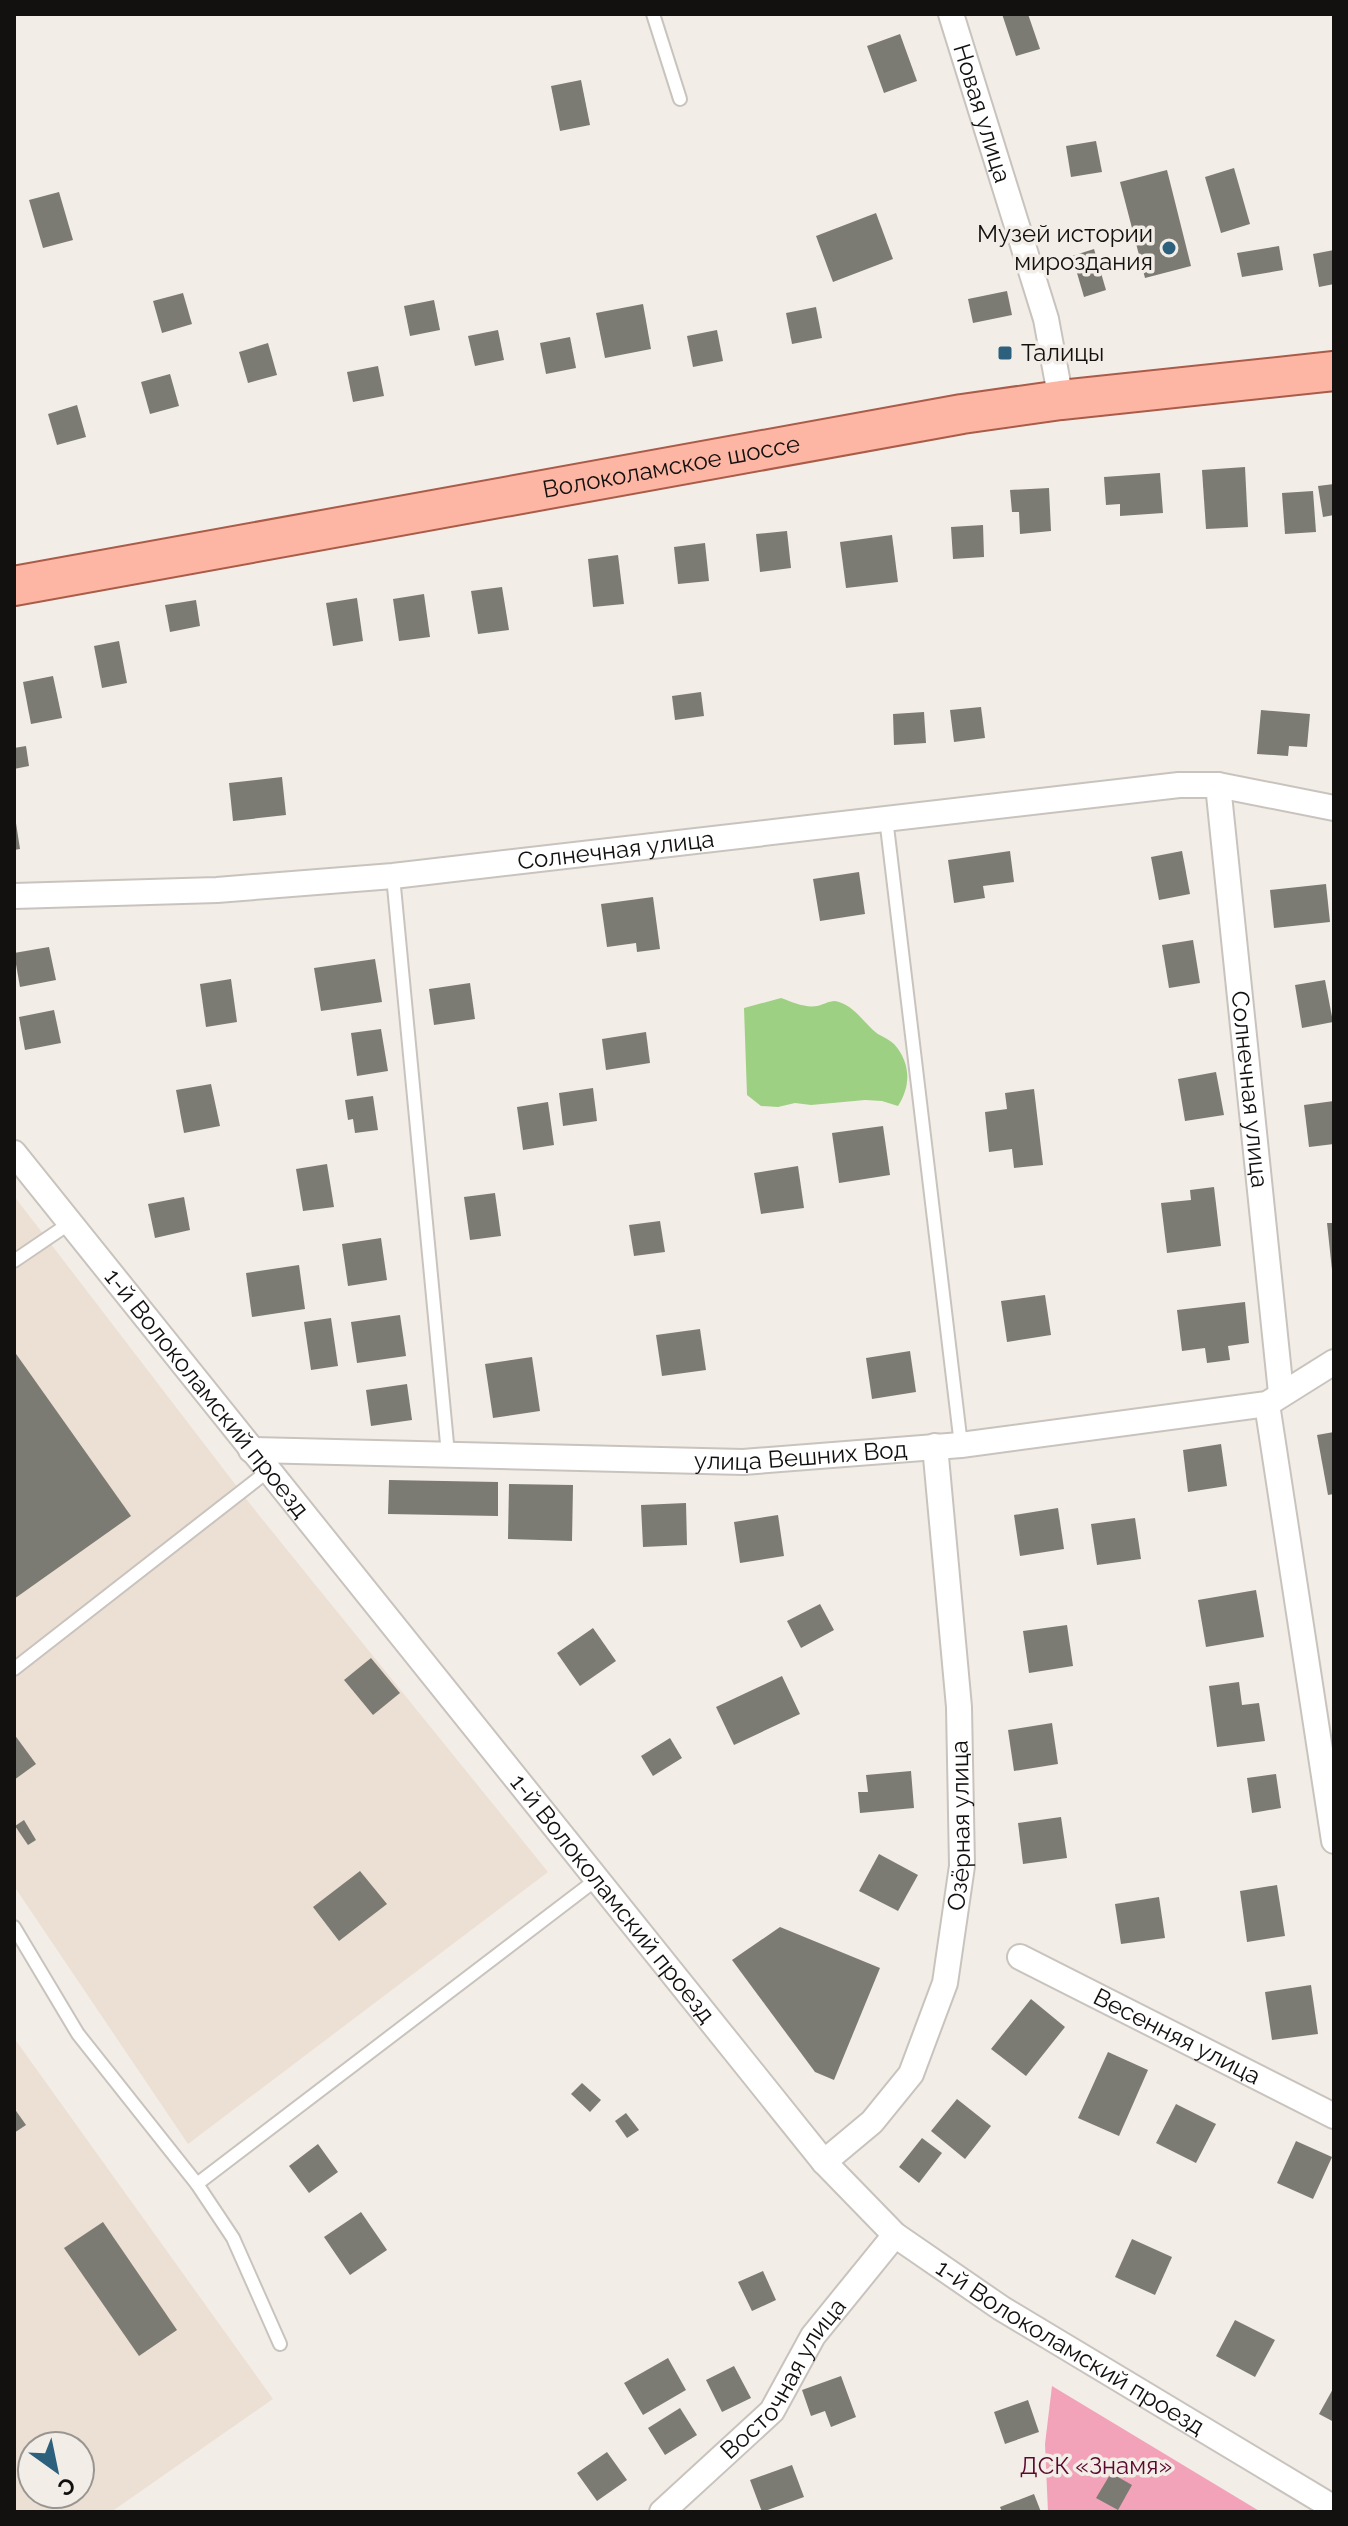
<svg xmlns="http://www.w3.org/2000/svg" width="1348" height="2526" font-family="Raleway,sans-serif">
	<rect width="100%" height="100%" fill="#f3ede7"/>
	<!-- built -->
	<g fill="#ece0d4" fill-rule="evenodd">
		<polygon points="14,1196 258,1514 548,1872 188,2144 14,1886"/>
		<path d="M14 2038 273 2399 111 2512H14ZM32 2446H80V2494H32Z"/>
	</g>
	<!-- green -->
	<polygon fill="#f2a3b9" points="1052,2386 1261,2512 1048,2512 1045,2444"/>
	<!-- water -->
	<path fill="#9ed084" d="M781 998C792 1002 805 1008 817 1006 823 1005 828 1001 835 1001 852 1004 861 1019 873 1030 879 1036 888 1038 894 1044 911 1063 911 1086 898 1106L882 1101 865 1100 811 1105 795 1103 778 1107 761 1106 747 1095 744 1008Z"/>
	<!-- building -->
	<g fill="#7b7b73">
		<polygon points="1002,14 1028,14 1040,49 1016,56"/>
		<polygon points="900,34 917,81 884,93 867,46"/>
		<polygon points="581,80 590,125 560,131 551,86"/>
		<polygon points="1096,141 1102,172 1071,177 1066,146"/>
		<polygon points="1234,168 1250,224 1221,233 1205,177"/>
		<polygon points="1167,170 1191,266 1145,278 1120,182"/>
		<polygon points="59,192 73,240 43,248 29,200"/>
		<polygon points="876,213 893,259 833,282 816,236"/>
		<polygon points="1279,246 1283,270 1242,277 1237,253"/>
		<polygon points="1094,249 1106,290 1084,297 1072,256"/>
		<polygon points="1334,250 1334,284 1319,287 1313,254"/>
		<polygon points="1007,291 1012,315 973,323 968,299"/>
		<polygon points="183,293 192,324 162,333 153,301"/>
		<polygon points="434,300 440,330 410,336 404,306"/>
		<polygon points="643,304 651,349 605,358 596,313"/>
		<polygon points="816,307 822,338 792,344 786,313"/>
		<polygon points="498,330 504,360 475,366 468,336"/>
		<polygon points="717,330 723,361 693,367 687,336"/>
		<polygon points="570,337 576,368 546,374 540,343"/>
		<polygon points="268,343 277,375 248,383 239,352"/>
		<polygon points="378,366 384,396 353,402 347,372"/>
		<polygon points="170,374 179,406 150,414 141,382"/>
		<polygon points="77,405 86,437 57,445 48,414"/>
		<polygon points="1245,467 1248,527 1206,529 1202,470"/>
		<polygon points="1160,473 1163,513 1120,516 1120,504 1106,505 1104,477"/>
		<polygon points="1334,484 1334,515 1323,517 1318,486"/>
		<polygon points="1049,488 1051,531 1020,534 1019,512 1012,512 1010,490"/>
		<polygon points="1313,491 1316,532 1285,534 1282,493"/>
		<polygon points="983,525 984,557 953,559 951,527"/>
		<polygon points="787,531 791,568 760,572 756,534"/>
		<polygon points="892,535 898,582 846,588 840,542"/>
		<polygon points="705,543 709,581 678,584 674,547"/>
		<polygon points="618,555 624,604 593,607 588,559"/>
		<polygon points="502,587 509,630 478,634 471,591"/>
		<polygon points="424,594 430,637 399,641 393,599"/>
		<polygon points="357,598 363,641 333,646 326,603"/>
		<polygon points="196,600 200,626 170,632 165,605"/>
		<polygon points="119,641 127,683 102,688 94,646"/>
		<polygon points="53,676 62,718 31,724 23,682"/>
		<polygon points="701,692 704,716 675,720 672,696"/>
		<polygon points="981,707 985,738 954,742 950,710"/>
		<polygon points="1261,710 1310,714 1307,747 1289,746 1288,756 1257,754"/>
		<polygon points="924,712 926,743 894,745 893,714"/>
		<polygon points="26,746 29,766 14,769 14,748"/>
		<polygon points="282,777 286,815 233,821 229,783"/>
		<polygon points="16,823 20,849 14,850 14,824"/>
		<polygon points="1010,851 1014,882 983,886 985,898 954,903 948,860"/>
		<polygon points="1182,851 1190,894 1159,900 1151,857"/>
		<polygon points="859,872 865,914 820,921 813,879"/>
		<polygon points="1326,884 1330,922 1274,928 1270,890"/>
		<polygon points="653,897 660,949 637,952 636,943 607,947 601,904"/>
		<polygon points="1193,940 1200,983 1169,988 1162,945"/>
		<polygon points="49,947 56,980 20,987 14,953"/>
		<polygon points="375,959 382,1002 321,1011 314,968"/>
		<polygon points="231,979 237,1022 206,1027 200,984"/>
		<polygon points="1325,980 1333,1022 1302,1028 1295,985"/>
		<polygon points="470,983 475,1019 434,1025 429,989"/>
		<polygon points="54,1010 61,1043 25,1050 19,1017"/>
		<polygon points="381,1029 388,1071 357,1076 351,1033"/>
		<polygon points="646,1032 650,1063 606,1070 602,1039"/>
		<polygon points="1216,1072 1224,1115 1185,1121 1178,1079"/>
		<polygon points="211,1084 220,1126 184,1133 176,1090"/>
		<polygon points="593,1088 597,1121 563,1126 559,1093"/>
		<polygon points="1034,1089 1043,1165 1014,1168 1012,1149 989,1152 985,1112 1007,1109 1005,1093"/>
		<polygon points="373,1096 378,1130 355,1133 353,1119 348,1120 345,1100"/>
		<polygon points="1334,1101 1334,1144 1309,1147 1304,1105"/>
		<polygon points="548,1102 554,1145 523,1150 517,1107"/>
		<polygon points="883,1126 890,1175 839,1183 832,1133"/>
		<polygon points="327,1164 334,1207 303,1211 296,1169"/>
		<polygon points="798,1166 804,1208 761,1214 754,1173"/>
		<polygon points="1214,1187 1221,1246 1167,1253 1161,1203 1191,1200 1190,1190"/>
		<polygon points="495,1193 501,1236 470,1240 464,1197"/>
		<polygon points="184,1197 190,1230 155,1238 148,1204"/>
		<polygon points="660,1221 665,1252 634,1256 629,1225"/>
		<polygon points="1327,1223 1334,1223 1334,1270 1332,1270"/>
		<polygon points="381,1238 387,1280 348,1286 342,1244"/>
		<polygon points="299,1265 305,1309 252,1317 246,1273"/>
		<polygon points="1045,1295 1051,1335 1007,1342 1001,1301"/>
		<polygon points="1245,1302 1249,1343 1228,1346 1230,1360 1207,1363 1205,1348 1182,1351 1177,1310"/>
		<polygon points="400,1315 406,1356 357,1363 351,1322"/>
		<polygon points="331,1318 338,1366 311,1370 304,1322"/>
		<polygon points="700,1329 706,1370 662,1376 656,1335"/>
		<polygon points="14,1351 131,1516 14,1599"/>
		<polygon points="910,1351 916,1392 872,1399 866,1358"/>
		<polygon points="532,1357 540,1411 493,1418 485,1364"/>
		<polygon points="407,1384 412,1420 371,1426 366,1390"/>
		<polygon points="1334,1432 1334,1494 1328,1495 1317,1435"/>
		<polygon points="1221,1444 1227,1486 1188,1492 1183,1450"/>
		<polygon points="389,1480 498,1482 498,1516 388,1514"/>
		<polygon points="509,1484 573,1485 572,1541 508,1539"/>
		<polygon points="686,1503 687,1545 643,1547 641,1505"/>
		<polygon points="1058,1508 1064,1549 1020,1556 1014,1515"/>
		<polygon points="778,1515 784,1556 740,1563 734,1522"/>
		<polygon points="1135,1518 1141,1559 1097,1565 1091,1524"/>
		<polygon points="1256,1590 1264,1637 1206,1647 1198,1600"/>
		<polygon points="820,1604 834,1630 801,1648 787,1621"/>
		<polygon points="1067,1625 1073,1666 1029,1673 1023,1631"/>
		<polygon points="593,1628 616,1661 580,1686 557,1653"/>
		<polygon points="371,1658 400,1693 373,1715 344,1680"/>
		<polygon points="782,1676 800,1714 734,1745 716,1707"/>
		<polygon points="1239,1682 1242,1705 1259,1703 1265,1741 1217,1747 1209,1686"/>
		<polygon points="1052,1723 1058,1764 1014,1771 1008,1730"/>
		<polygon points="14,1734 36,1764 14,1780"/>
		<polygon points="670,1738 682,1758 653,1776 641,1756"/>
		<polygon points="911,1771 914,1808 860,1813 858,1792 868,1792 866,1775"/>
		<polygon points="1276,1774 1281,1808 1252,1813 1247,1778"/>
		<polygon points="1061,1817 1067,1858 1023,1864 1018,1823"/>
		<polygon points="24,1820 36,1840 28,1845 15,1826"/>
		<polygon points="879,1854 918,1875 898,1911 859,1891"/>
		<polygon points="360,1871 387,1904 339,1941 313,1907"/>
		<polygon points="1277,1885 1285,1936 1247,1942 1240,1891"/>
		<polygon points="1159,1897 1165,1938 1121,1944 1115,1904"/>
		<polygon points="780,1927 880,1968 834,2080 815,2072 732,1960"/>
		<polygon points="1311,1985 1318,2034 1272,2040 1265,1992"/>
		<polygon points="1031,1999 1065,2027 1026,2076 991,2049"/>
		<polygon points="1108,2052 1148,2070 1119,2136 1078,2118"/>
		<polygon points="582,2083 601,2100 590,2112 571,2094"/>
		<polygon points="957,2099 991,2126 965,2159 931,2131"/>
		<polygon points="1176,2104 1216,2124 1196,2163 1156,2143"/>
		<polygon points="14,2108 26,2125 14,2133"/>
		<polygon points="626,2113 639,2130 627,2138 615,2121"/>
		<polygon points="922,2138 942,2153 919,2183 899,2167"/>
		<polygon points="1296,2141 1332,2157 1313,2199 1277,2183"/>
		<polygon points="318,2144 338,2172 309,2193 289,2166"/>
		<polygon points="361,2212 387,2250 350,2275 324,2237"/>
		<polygon points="103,2222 177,2330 139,2356 64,2248"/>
		<polygon points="1132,2239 1172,2257 1155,2295 1115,2277"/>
		<polygon points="763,2271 776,2300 752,2311 738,2282"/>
		<polygon points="1235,2320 1275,2340 1255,2377 1216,2356"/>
		<polygon points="668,2358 686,2390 643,2415 624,2383"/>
		<polygon points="734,2366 751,2398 722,2412 706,2380"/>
		<polygon points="841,2376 856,2417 831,2427 825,2411 811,2416 802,2390"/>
		<polygon points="1334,2387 1334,2422 1319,2414"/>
		<polygon points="1028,2400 1039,2432 1005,2444 994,2412"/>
		<polygon points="680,2408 697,2435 665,2455 648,2428"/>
		<polygon points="607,2452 627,2480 597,2501 577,2473"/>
		<polygon points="792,2465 804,2497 762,2512 750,2480"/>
		<polygon points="1111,2473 1132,2485 1118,2510 1096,2498"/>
		<polygon points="1034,2494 1041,2512 1002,2512 1000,2507"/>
	</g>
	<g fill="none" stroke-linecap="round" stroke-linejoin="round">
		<defs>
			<g id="service">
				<polyline points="653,14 680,99"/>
				<polyline points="886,818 961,1445"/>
				<polyline points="393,876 448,1454"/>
				<polyline points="14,1261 70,1223"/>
				<polyline points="14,1669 268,1471"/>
				<polyline points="14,1927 78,2034 197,2184 597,1879"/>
				<polyline points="197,2184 233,2238 280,2344"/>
			</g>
			<g id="minor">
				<path id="s1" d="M951 14 1046 319 1061 400"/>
				<path id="s2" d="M1218 785 1281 1393"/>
				<path id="s3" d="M14 896 217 890 393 876 1179 785H1218L1334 808"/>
				<path id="s4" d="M14 1153 824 2162 895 2235 1001 2308 1334 2508"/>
				<polyline points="1267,1404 1334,1841"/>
				<path id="s5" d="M251 1450 743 1462 961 1445 1267 1404 1334 1362"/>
				<path id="s6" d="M1020 1957 1334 2116"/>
				<path id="s7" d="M824 2162 872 2122 911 2074 945 1983 962 1866 959 1707 935 1446"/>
				<path id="s8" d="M662 2512 772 2411 813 2336 895 2235"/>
			</g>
			<g id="primary">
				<path id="s9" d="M14 586 962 414 1061 400 1334 371"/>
			</g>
		</defs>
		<!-- service casing -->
		<use href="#service" stroke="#c9c3bd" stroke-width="16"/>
		<!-- minor casing -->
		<use href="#minor" stroke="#c9c3bd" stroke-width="28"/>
		<!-- primary casing -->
		<use href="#primary" stroke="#aa5c49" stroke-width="42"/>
		<!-- service -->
		<use href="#service" stroke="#fff" stroke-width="12"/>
		<!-- minor -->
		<use href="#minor" stroke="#fff" stroke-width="24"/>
		<!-- primary -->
		<use href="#primary" stroke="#fdb6a4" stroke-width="38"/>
	</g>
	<!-- markers -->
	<g fill="#2d607d" stroke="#f3ede7" stroke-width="3">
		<circle cx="1169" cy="248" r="8"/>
		<rect x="997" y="345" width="16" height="16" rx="4"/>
	</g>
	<g text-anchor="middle" stroke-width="7" stroke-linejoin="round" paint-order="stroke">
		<!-- street labels -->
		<g font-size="24" fill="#13110f" stroke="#f3ede7">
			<text dy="8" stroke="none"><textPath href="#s1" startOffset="104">Новая улица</textPath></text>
			<text dy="8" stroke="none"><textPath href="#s9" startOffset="668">Волоколамское шоссе</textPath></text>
			<text dy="8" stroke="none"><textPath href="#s3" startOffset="604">Солнечная улица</textPath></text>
			<text dy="8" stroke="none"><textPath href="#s2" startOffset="306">Солнечная улица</textPath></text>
			<text dy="8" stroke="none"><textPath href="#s4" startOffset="308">1-й Волоколамский проезд</textPath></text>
			<text dy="8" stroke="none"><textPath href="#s5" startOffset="550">улица Вешних Вод</textPath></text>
			<text dy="8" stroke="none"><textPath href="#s7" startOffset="380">Озёрная улица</textPath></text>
			<text dy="8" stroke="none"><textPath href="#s4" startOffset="956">1-й Волоколамский проезд</textPath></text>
			<text dy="8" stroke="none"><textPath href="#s6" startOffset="176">Весенняя улица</textPath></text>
			<text dy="8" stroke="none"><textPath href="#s4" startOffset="1604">1-й Волоколамский проезд</textPath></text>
			<text dy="8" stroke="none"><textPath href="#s8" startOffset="182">Восточная улица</textPath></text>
		</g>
		<!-- poi labels -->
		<g font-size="24" fill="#13110f" stroke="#f3ede7" text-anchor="end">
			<text x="1153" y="242">Музей истории<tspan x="1153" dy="28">мироздания</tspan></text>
			<text x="1021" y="361" text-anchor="start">Талицы</text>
		</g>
		<!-- park labels -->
		<g font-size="24" fill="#5a082d" stroke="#f3ede7">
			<text x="1096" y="2474">ДСК «Знамя»</text>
		</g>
	</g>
	<!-- border -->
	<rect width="1348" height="2526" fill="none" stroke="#13110f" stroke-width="32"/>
	<!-- north arrow -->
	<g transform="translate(56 2470) rotate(147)"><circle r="38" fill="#f3ede7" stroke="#999591" stroke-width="2"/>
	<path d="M0-6L14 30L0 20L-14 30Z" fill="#2d607d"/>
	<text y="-12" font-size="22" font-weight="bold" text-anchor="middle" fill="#13110f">С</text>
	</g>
</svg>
